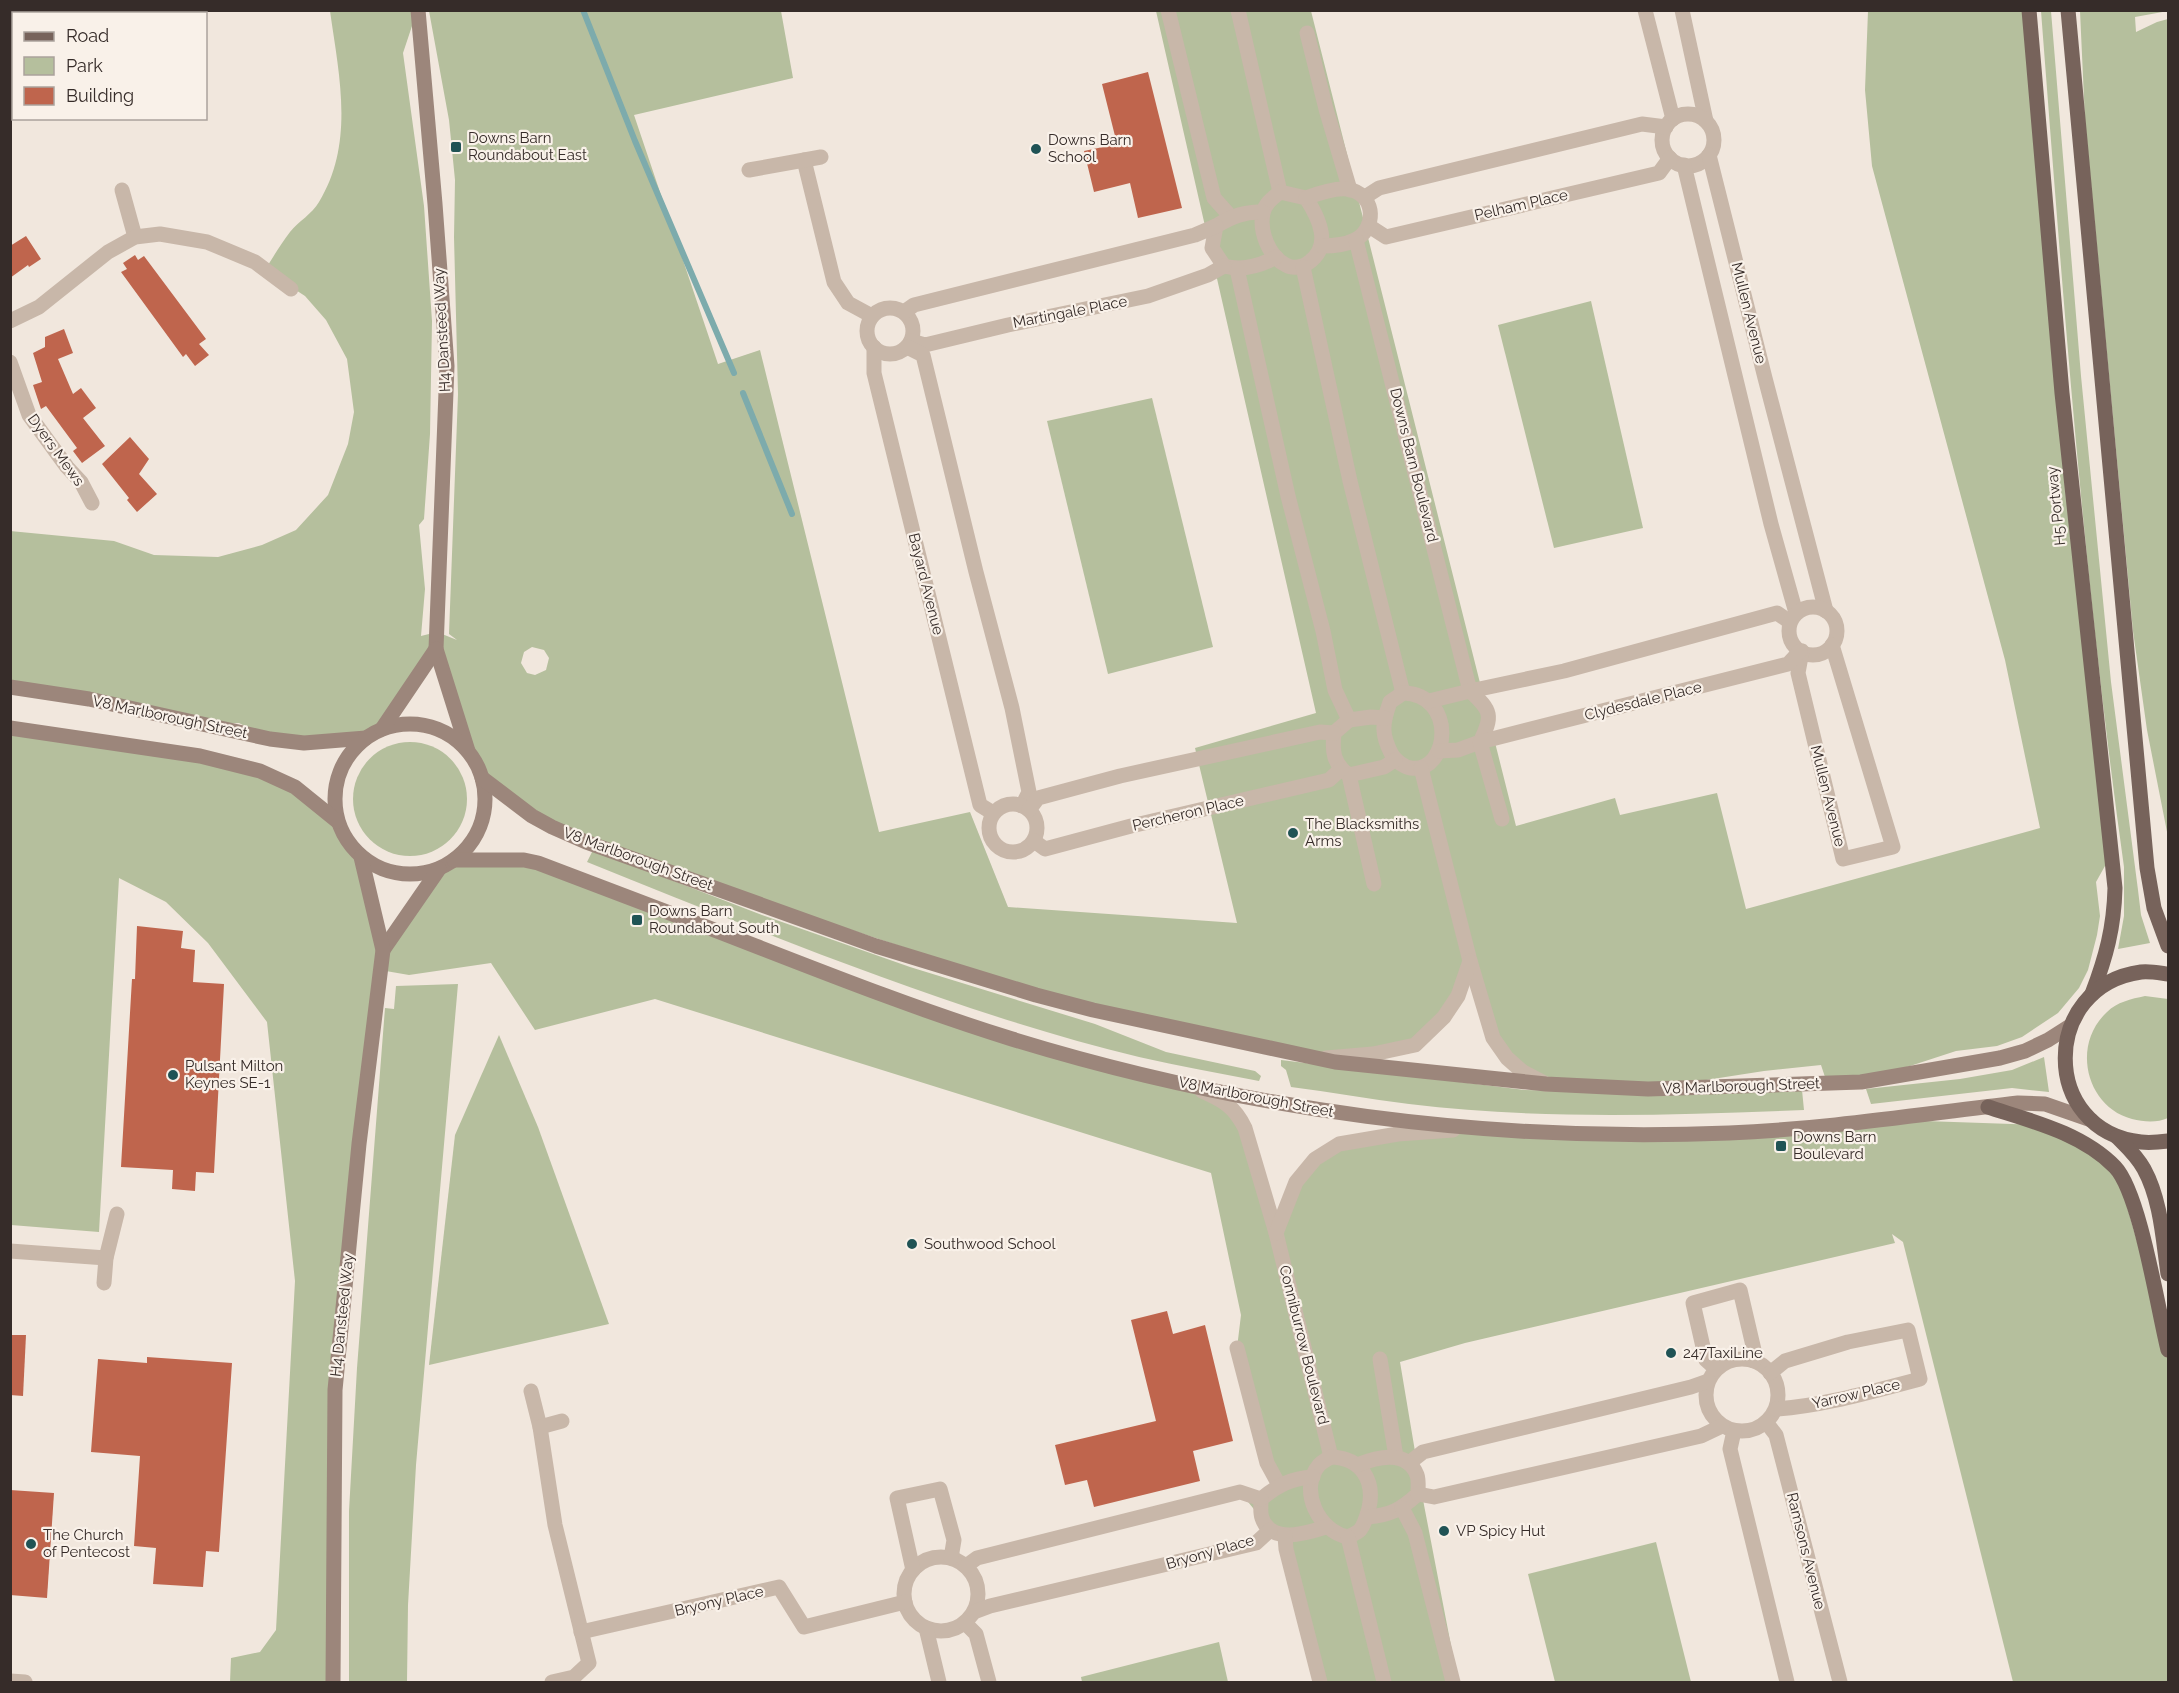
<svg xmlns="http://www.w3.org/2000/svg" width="2179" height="1693" font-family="Raleway,sans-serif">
	<rect width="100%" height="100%" fill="#f1e7dd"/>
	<!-- green -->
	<g fill="#b5bf9d" fill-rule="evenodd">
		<path d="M330 11H417L403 53 424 206 432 321 430 434 424 519 419 525 425 589 421 636 437 632 457 640 449 634 458 394 454 237 455 180 449 120 429 11H781L793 78 634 115 718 364 760 350 879 832 970 812 1008 907 1237 923 1195 748 1316 713 1156 11H1311L1516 826 1615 798 1620 815 1717 793 1746 909 2040 828 2005 660 1872 166 1865 90 1868 11H2027L2110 857 2096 882 2100 916 2097 935 2088 970 2079 988 2058 1013 2022 1037 1997 1046 1956 1051 1861 1082 1826 1080 1821 1065 1764 1071 1648 1089 1546 1084 1507 1058 1471 963 1458 996 1415 1045 1318 1059 1093 1010 586 842 482 778 477 764 468 751 436 650 382 729 366 738 270 739 239 723 209 724 11 687 10 531 114 541 154 555 218 557 262 545 296 530 328 495 348 444 354 412 347 359 326 320 305 296 265 270C273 257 281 244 290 232 299 221 312 214 319 202 355 143 339 75 330 11ZM532 647 544 650 549 658 546 670 535 675 527 673 521 663 524 652Z"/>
		<path d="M2041 11H2051L2081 376 2111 682 2138 890 2141 915 2150 943 2118 949 2124 916V867C2084 583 2063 296 2041 11Z"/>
		<polygon points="2080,11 2168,11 2135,17 2136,32 2157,22 2168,19 2168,837 2147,730 2133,631 2085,120"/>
		<polygon points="1591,301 1643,528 1554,548 1498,325"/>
		<polygon points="1152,398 1213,647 1108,674 1047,421"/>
		<polygon points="11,728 260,771 339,825 351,847 361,857 383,949 439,869 454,860 524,860 858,987 1191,1086 1237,1113 1276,1232 1296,1182 1339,1144 1484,1128 1729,1133 1837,1118 2040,1125 2116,1168 2168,1350 2168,1682 2013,1682 1903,1242 1892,1234 1895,1243 1465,1343 1400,1362 1424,1505 1458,1682 1321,1682 1283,1545 1240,1492 1261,1499 1279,1485 1237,1348 1241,1315 1211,1173 655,999 535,1030 491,963 409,975 380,970 335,1390 334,1682 230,1682 231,1658 260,1652 276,1630 295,1281 267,1022 208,943 166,902 119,878 99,1232 11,1225"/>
		<circle cx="410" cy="799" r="57"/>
		<path d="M593 850 762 915 910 967 1095 1024 1166 1052 1255 1071 1261 1076 1259 1081C1219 1073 1179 1066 1139 1057 951 1011 767 934 587 862Z"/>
		<polygon points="458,984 416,1465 408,1605 407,1682 349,1682 349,1511 357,1368 385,1008 394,1009 396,986"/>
		<path d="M2145 996 2168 999V1118C2157 1123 2144 1122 2132 1119 2086 1107 2071 1045 2107 1012 2117 1002 2131 999 2145 996Z"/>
		<polygon points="499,1035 538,1127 609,1324 429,1365 455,1135"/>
		<polygon points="2044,1057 2049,1092 2012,1088 1871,1104 1866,1089 1960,1079 2012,1070"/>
		<path d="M1281 1060 1525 1090 1650 1093 1802 1090 1804 1110C1673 1115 1540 1120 1409 1104 1369 1099 1330 1092 1291 1087L1286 1070 1281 1066Z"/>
		<polygon points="1656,1542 1691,1682 1555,1682 1528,1574"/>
		<polygon points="1219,1642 1228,1682 1082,1682 1081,1677"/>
	</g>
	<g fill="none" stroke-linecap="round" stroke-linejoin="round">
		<!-- stream -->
		<g stroke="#7dabac" stroke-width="6">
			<polyline points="583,10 635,141 734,373"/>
			<polyline points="743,393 792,514"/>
		</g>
	</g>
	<!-- building -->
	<g fill="#bf654d">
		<polygon points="1148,72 1182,208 1138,218 1130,183 1094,192 1084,151 1117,144 1102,84"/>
		<polygon points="26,236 41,259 29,267 28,265 10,278 10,246"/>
		<polygon points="135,255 138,260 144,256 206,339 199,344 209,355 195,366 186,354 183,357 121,272 127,269 123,263"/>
		<polygon points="64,329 73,353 58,359 73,394 81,388 96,408 83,418 105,446 82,463 73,451 77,448 46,406 41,409 33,385 42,382 33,353 45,347 45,337"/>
		<polygon points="130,437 149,459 139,474 157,494 137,512 127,500 129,498 102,464"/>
		<polygon points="137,926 183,931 181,948 195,950 193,982 224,984 214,1173 196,1172 195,1191 172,1189 173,1170 121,1167 132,979 135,979"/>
		<polygon points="1167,1311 1173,1334 1205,1325 1233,1441 1193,1451 1200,1481 1094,1507 1087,1480 1065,1485 1055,1445 1156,1421 1131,1320"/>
		<polygon points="10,1335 26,1335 23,1396 10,1395"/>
		<polygon points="147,1357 232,1363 219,1552 206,1551 203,1587 153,1584 156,1548 134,1546 140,1456 91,1452 98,1359 147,1363"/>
		<polygon points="10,1490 54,1493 47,1598 10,1595"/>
	</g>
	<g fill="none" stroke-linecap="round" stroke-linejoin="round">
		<!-- street -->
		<g stroke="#c8b7a9" stroke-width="15">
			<polyline points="1168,10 1214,198 1231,217"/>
			<polyline points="1238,10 1280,192"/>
			<polyline points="1645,10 1673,119"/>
			<polyline points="1682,10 1706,121"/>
			<polyline points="1307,33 1326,109 1350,190"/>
			<circle cx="1688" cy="140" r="26"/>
			<polyline points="1709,155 1765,378 1826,611"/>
			<polyline points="804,160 834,282 848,303 872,316"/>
			<polyline points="1684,165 1771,524 1796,613"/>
			<polyline points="749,170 821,157"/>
			<polyline points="122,190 135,237"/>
			<path d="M1280 192 1306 198C1319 218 1333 246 1308 263 1303 267 1293 269 1286 265 1269 257 1259 231 1263 213 1265 203 1273 198 1280 192Z"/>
			<polyline points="1365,197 1379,188 1642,124 1666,127"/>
			<path d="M1306 198C1319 193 1339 186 1352 190 1376 198 1376 229 1355 240 1345 245 1333 246 1322 246"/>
			<path d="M1263 212C1245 211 1231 217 1216 226L1212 248 1224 266C1243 271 1260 266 1276 257"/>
			<polyline points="1369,226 1386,237 1659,173 1670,158"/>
			<polyline points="1356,240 1470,691 1564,671 1777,613 1790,622"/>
			<polyline points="1303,267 1350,481 1403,693"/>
			<polyline points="1237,269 1288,496 1323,631 1335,690 1349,720"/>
			<circle cx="890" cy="331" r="23"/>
			<polyline points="904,312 914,305 1195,235 1216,226"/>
			<polyline points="10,321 39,307 108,252 135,237 160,234 207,242 255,262 291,289"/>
			<polyline points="911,341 925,345 1008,325 1148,296 1208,275 1224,266"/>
			<polyline points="874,347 874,373 980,805 993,813"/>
			<polyline points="907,347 923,355 976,572 1012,708 1029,792 1022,806"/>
			<polyline points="10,362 29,415 67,467 81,482 92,503"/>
			<circle cx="1813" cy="631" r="24"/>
			<polyline points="1802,651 1798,673 1843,859 1893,847 1832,645"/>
			<path d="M1403 693C1457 694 1450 773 1411 768 1404 767 1396 761 1392 755 1381 734 1382 724 1390 702Z"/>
			<path d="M1429 701 1470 691C1492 711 1493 716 1480 742L1458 750 1439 751"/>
			<path d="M1385 718 1371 717 1349 720 1334 733C1332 751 1333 764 1349 775L1384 767 1395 760"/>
			<polyline points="1421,768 1470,961 1493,1038 1507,1058 1523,1072 1546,1084"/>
			<polyline points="1349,775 1374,884"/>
			<circle cx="1013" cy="828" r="24"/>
			<polyline points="1029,810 1038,798 1120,776 1320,732 1334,733"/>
			<polyline points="1502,819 1480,742 1788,664 1800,651"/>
			<polyline points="1034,841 1045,849 1131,826 1329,780 1341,769"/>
			<polyline points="1326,1058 1373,1054 1415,1045 1444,1017 1458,996 1470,961"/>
			<path d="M1202 1091C1224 1101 1234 1106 1245 1128L1276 1233 1331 1457"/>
			<polyline points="1276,1233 1296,1182 1315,1159 1339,1144 1398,1134 1453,1130"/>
			<polyline points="10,1251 106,1258"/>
			<polyline points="104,1283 106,1258 117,1214"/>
			<polyline points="1237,1348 1267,1463 1279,1485"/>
			<polyline points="1380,1359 1396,1457"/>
			<circle cx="1742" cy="1395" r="36"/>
			<polyline points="1716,1369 1706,1360 1693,1303 1740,1290 1754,1350 1754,1361"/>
			<path d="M1770 1373 1785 1361 1848 1342 1908 1330 1920 1379C1873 1391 1824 1406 1776 1409"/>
			<polyline points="531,1391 540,1427 555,1525 589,1663 574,1677 552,1682"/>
			<polyline points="1766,1422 1776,1435 1840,1682"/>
			<polyline points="540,1427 562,1421"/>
			<polyline points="1734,1431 1730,1449 1787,1682"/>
			<path d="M1331 1457C1361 1458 1375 1480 1369 1508 1367 1515 1365 1524 1360 1530 1357 1533 1352 1535 1348 1537 1319 1532 1298 1490 1319 1465 1322 1462 1327 1459 1331 1457Z"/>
			<polyline points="1409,1463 1423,1452 1691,1387 1708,1381"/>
			<path d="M1357 1465C1377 1457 1407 1449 1417 1475 1419 1480 1418 1489 1418 1494 1400 1510 1391 1515 1367 1517"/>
			<path d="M1313 1477C1291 1478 1277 1486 1261 1499 1261 1505 1260 1513 1262 1518 1271 1545 1307 1533 1326 1527"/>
			<polyline points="1418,1494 1434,1497 1701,1436 1722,1426"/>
			<polyline points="1402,1508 1415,1533 1453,1682"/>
			<polyline points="1285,1536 1286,1549 1320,1682"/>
			<polyline points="1348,1537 1384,1682"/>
			<circle cx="941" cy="1594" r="37"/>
			<polyline points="966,1566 977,1558 1240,1492 1261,1499"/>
			<polyline points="913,1570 897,1498 940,1489 954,1540 951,1558"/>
			<polyline points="974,1612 990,1606 1256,1543 1270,1530"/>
			<polyline points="965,1623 976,1634 989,1682"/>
			<polyline points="926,1628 939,1682"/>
			<polyline points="581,1632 779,1587 804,1627 905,1602"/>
			<polyline points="10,1681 25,1682"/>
		</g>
		<!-- secondary -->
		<g stroke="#9c867b" stroke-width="15">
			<polyline points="418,10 435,204 447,366 436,649 468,751"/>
			<polyline points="10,687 89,699 270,739 304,743 366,738"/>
			<circle cx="410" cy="799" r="75"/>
			<polyline points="10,728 200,756 260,771 295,787 337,821"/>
			<polyline points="382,729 436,649"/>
			<polyline points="482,778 532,816 552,827 586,842 876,946 1036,995 1093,1010 1335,1062 1546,1084 1648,1089 1861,1082 2000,1058 2025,1051 2048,1040 2070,1026"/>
			<path d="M454 860H524L538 863C598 886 658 908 717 931 815 969 912 1008 1012 1039 1243 1110 1488 1143 1729 1133 1826 1129 1922 1114 2018 1103L2045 1104 2091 1120"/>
			<polyline points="383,950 439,869"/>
			<polyline points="333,1682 335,1390 359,1144 383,950 361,857"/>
		</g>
		<!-- primary -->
		<g stroke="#77635b" stroke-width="15">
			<path d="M2029 10 2062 393 2115 888C2114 928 2106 957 2092 994"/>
			<polyline points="2068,10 2147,868 2154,908 2168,946"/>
			<path d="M2168 974C2160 973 2150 971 2141 972 2040 986 2040 1131 2141 1142 2150 1143 2160 1142 2168 1141"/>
			<path d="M1988 1107C2031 1121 2082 1133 2115 1167 2140 1193 2158 1310 2168 1350"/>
			<path d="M2117 1137C2127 1147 2137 1156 2144 1169 2161 1200 2163 1240 2168 1274"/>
		</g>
	</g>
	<!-- markers -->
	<g fill="#205355" stroke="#f9f1e9" stroke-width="2">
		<rect x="450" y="141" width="12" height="12" rx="3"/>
		<circle cx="1036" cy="149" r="6"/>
		<circle cx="1293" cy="833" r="6"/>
		<rect x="631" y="914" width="12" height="12" rx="3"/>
		<circle cx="173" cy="1075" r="6"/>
		<rect x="1775" y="1140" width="12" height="12" rx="3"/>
		<circle cx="912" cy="1244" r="6"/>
		<circle cx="1671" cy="1353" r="6"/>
		<circle cx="1444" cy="1531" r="6"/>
		<circle cx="31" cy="1544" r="6"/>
	</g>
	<g text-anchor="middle" stroke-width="4.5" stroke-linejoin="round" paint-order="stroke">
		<!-- poi labels -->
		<g font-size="15" fill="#362c29" stroke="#f9f1e9" text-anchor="start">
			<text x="468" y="143">Downs Barn<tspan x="468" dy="17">Roundabout East</tspan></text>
			<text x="1048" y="145">Downs Barn<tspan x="1048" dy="17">School</tspan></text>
			<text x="1305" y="829">The Blacksmiths<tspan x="1305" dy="17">Arms</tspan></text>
			<text x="649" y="916">Downs Barn<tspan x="649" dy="17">Roundabout South</tspan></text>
			<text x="185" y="1071">Pulsant Milton<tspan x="185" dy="17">Keynes SE-1</tspan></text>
			<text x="1793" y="1142">Downs Barn<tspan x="1793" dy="17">Boulevard</tspan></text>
			<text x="924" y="1249">Southwood School</text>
			<text x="1683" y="1358">247TaxiLine</text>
			<text x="1456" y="1536">VP Spicy Hut</text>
			<text x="43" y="1540">The Church<tspan x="43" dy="17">of Pentecost</tspan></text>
		</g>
		<!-- street labels -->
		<g font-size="15" fill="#362c29" stroke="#f9f1e9">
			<text transform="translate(1521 205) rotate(-13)" y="5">Pelham Place</text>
			<text transform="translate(1070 312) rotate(-11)" y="5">Martingale Place</text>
			<text transform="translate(1749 313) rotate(76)" y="5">Mullen Avenue</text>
			<text transform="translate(442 330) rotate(-93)" y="5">H4 Dansteed Way</text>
			<text transform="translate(56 450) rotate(54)" y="5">Dyers Mews</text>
			<text transform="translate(1414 465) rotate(76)" y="5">Downs Barn Boulevard</text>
			<text transform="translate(2056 506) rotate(-96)" y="5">H5 Portway</text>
			<text transform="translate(926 584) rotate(76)" y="5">Bayard Avenue</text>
			<text transform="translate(1643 701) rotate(-14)" y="5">Clydesdale Place</text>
			<text transform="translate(170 717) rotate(12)" y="5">V8 Marlborough Street</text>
			<text transform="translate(1828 796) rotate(76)" y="5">Mullen Avenue</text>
			<text transform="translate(1188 813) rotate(-13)" y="5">Percheron Place</text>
			<text transform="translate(638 859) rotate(20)" y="5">V8 Marlborough Street</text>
			<text transform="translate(1741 1086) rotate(-2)" y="5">V8 Marlborough Street</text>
			<text transform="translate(1256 1097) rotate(11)" y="5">V8 Marlborough Street</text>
			<text transform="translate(342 1315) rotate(-84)" y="5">H4 Dansteed Way</text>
			<text transform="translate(1304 1345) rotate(76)" y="5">Conniburrow Boulevard</text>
			<text transform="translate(1856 1394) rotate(-13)" y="5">Yarrow Place</text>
			<text transform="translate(1806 1551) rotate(76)" y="5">Ramsons Avenue</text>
			<text transform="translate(1210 1552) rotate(-16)" y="5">Bryony Place</text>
			<text transform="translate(719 1601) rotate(-13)" y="5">Bryony Place</text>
		</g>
	</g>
	<!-- border -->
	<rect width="2179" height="1693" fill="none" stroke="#362c29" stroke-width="24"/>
	<!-- legend -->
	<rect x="12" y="12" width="195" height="108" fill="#f9f1e9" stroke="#aba29c" stroke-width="1.5"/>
	<rect x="24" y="32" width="30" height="9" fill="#77635b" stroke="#aba29c" stroke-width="1.5"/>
	<text x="66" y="42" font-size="18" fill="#362c29">Road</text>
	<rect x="24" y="57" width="30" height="18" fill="#b5bf9d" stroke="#aba29c" stroke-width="1.5"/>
	<text x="66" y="72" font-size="18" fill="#362c29">Park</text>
	<rect x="24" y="87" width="30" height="18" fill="#bf654d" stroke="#aba29c" stroke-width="1.5"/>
	<text x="66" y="102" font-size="18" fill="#362c29">Building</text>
</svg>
